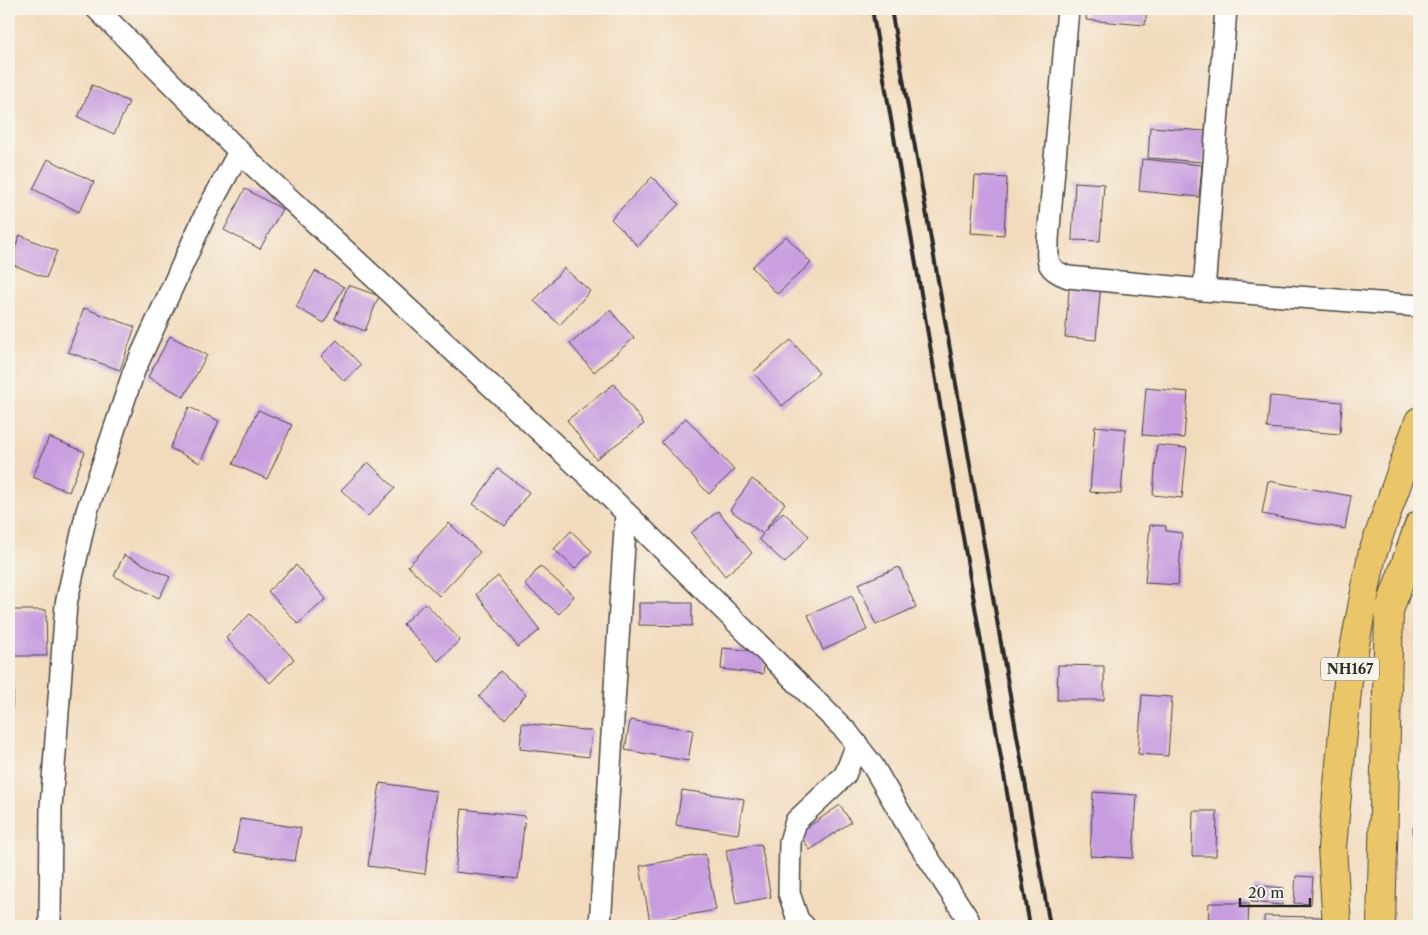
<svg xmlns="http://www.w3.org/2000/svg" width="1428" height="935" font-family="'Libre Caslon Text',serif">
	<rect width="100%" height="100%" fill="#f7f3e8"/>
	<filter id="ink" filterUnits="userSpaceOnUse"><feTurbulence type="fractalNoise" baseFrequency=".02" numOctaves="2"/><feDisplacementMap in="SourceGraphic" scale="10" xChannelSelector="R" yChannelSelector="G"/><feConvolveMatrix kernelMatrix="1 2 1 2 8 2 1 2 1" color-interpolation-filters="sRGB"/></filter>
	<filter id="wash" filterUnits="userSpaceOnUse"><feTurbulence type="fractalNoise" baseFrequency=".0096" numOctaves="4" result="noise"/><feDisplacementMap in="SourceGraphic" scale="20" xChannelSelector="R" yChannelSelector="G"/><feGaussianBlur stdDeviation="1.12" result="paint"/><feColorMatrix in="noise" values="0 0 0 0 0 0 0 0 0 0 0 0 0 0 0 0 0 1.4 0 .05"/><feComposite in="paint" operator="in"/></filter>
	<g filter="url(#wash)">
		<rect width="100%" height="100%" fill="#f2dbbd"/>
		<g id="blocks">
			<!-- building -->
			<g fill="#c89de0">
				<polygon points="1087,9 1147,9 1145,25 1086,20"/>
				<polygon points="92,85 129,102 114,134 78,117"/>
				<polygon points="1150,127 1206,131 1203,162 1148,158"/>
				<polygon points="48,159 94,182 79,212 33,189"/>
				<polygon points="1142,159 1202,165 1199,197 1139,191"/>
				<polygon points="975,176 1007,178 1004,235 971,233"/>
				<polygon points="652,177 679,204 638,246 611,219"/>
				<polygon points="1075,182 1104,184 1100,241 1072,240"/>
				<polygon points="245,189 282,209 260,249 224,230"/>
				<polygon points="20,235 57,251 46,278 9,263"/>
				<polygon points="786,236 811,263 777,294 752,267"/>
				<polygon points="564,268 590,291 560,325 534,301"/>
				<polygon points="315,271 344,287 324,323 296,307"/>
				<polygon points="1070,279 1101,282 1096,340 1065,337"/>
				<polygon points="348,285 379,296 365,331 335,319"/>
				<polygon points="84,308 135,327 120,370 68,352"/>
				<polygon points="610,310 634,338 594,372 570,344"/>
				<polygon points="170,336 207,355 184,397 148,377"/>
				<polygon points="337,340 361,365 344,381 321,356"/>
				<polygon points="791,340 819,373 782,406 753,372"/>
				<polygon points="614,384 644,424 596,459 567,420"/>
				<polygon points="1146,388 1188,392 1184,438 1142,435"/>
				<polygon points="1270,396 1342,402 1340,434 1267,428"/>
				<polygon points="189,407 219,421 200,463 170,448"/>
				<polygon points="258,410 292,425 267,479 233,464"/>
				<polygon points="686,418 734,470 709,494 661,442"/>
				<polygon points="1095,426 1126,429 1121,494 1090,492"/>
				<polygon points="49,437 85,452 69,492 33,477"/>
				<polygon points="1157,445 1187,448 1182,498 1153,495"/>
				<polygon points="368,462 395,488 368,516 341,490"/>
				<polygon points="498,469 529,492 505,526 473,504"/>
				<polygon points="752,479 785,503 764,532 783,512 809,536 785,563 759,539 763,534 730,510"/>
				<polygon points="1268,481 1351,496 1345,529 1262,514"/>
				<polygon points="718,511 752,553 725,576 691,533"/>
				<polygon points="449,523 480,552 439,596 408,566"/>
				<polygon points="1150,525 1166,526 1166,531 1182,533 1178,585 1145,583"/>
				<polygon points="571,531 592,551 575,569 554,549"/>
				<polygon points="124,555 170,577 159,598 114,576"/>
				<polygon points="296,565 326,599 298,624 268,591"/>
				<polygon points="540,566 574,596 559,614 525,585"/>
				<polygon points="899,567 916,607 876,625 858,584"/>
				<polygon points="498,576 540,630 518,647 476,594"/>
				<polygon points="852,596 867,630 823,650 808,615"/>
				<polygon points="425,603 460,640 438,661 403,624"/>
				<polygon points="639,603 692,603 692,626 639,625"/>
				<polygon points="9,610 46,610 47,656 9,656"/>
				<polygon points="250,614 294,659 270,683 226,638"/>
				<polygon points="723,648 765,652 763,674 721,669"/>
				<polygon points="1058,665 1104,666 1104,700 1057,700"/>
				<polygon points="500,671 526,694 505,719 479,697"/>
				<polygon points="9,686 14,687 10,730 9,730"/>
				<polygon points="1142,695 1172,697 1168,756 1138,754"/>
				<polygon points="630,720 693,730 688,761 625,750"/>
				<polygon points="522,723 592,731 589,757 520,749"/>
				<polygon points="380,783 436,791 425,874 368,866"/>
				<polygon points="682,790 744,799 738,834 676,825"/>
				<polygon points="1093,792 1137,795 1133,858 1090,856"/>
				<polygon points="840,805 851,822 810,850 799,833"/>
				<polygon points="462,809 525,816 518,879 455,872"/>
				<polygon points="1193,811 1217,811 1216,856 1192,856"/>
				<polygon points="240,819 301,828 295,861 234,852"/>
				<polygon points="1413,827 1419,827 1419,887 1414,888"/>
				<polygon points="761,844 771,897 736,904 726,850"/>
				<polygon points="705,854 716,910 650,922 640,866"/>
				<polygon points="1296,876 1313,877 1311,904 1294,903"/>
				<polygon points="1253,885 1284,888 1282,905 1251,902"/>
				<polygon points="1209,903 1249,903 1248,926 1208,926"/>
				<polygon points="1264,916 1321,917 1321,926 1264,926"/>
			</g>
		</g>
	</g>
	<g filter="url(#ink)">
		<use href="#blocks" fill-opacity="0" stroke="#494541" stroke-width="1"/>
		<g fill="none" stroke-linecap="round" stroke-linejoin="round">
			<defs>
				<g id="minor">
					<polyline points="97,9 252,164 598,485 847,732 873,766 912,833 968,919 970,926"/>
					<path d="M1068 9 1048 239C1048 261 1044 268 1068 277L1204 290 1419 306"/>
					<polyline points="1204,290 1226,9"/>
					<polyline points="50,926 51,807 66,604 87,511 134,371 206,213 239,152"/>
					<polyline points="600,926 626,513"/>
					<polyline points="804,926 798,920 789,893 790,842 796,821 845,775 857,744"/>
				</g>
				<g id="trunk">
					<polyline points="1337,926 1332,847 1348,681 1372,555 1419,421"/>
					<polyline points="1381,926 1389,611 1419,525"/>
				</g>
			</defs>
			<!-- minor casing -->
			<use href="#minor" stroke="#494541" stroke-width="24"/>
			<!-- trunk casing -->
			<use href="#trunk" stroke="#494541" stroke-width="30"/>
			<!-- minor -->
			<use href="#minor" stroke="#fff" stroke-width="21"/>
			<!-- trunk -->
			<use href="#trunk" stroke="#ebc669" stroke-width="28"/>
			<!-- rail -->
			<g stroke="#2b2b2b" stroke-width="4">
				<polyline points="872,9 1030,926"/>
				<polyline points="891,9 1050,926"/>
			</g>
		</g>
	</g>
	<g text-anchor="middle" stroke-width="4.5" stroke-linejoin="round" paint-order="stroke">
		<!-- shield labels -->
		<rect fill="#f7f3e8" stroke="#686764" stroke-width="1" x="1321" y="657.5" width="58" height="23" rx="4"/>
		<g font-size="14" font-weight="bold" fill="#2b2b2b">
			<text x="1350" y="674">NH167</text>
		</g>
	</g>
	<!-- margin -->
	<rect width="1428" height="935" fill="none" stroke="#f7f3e8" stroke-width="30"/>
	<!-- scale -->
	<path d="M1240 898v8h70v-8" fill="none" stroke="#2b2b2b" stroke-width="2.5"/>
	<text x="1248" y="898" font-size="15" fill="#2b2b2b" stroke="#f7f3e8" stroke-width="4" paint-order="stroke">20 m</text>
</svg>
